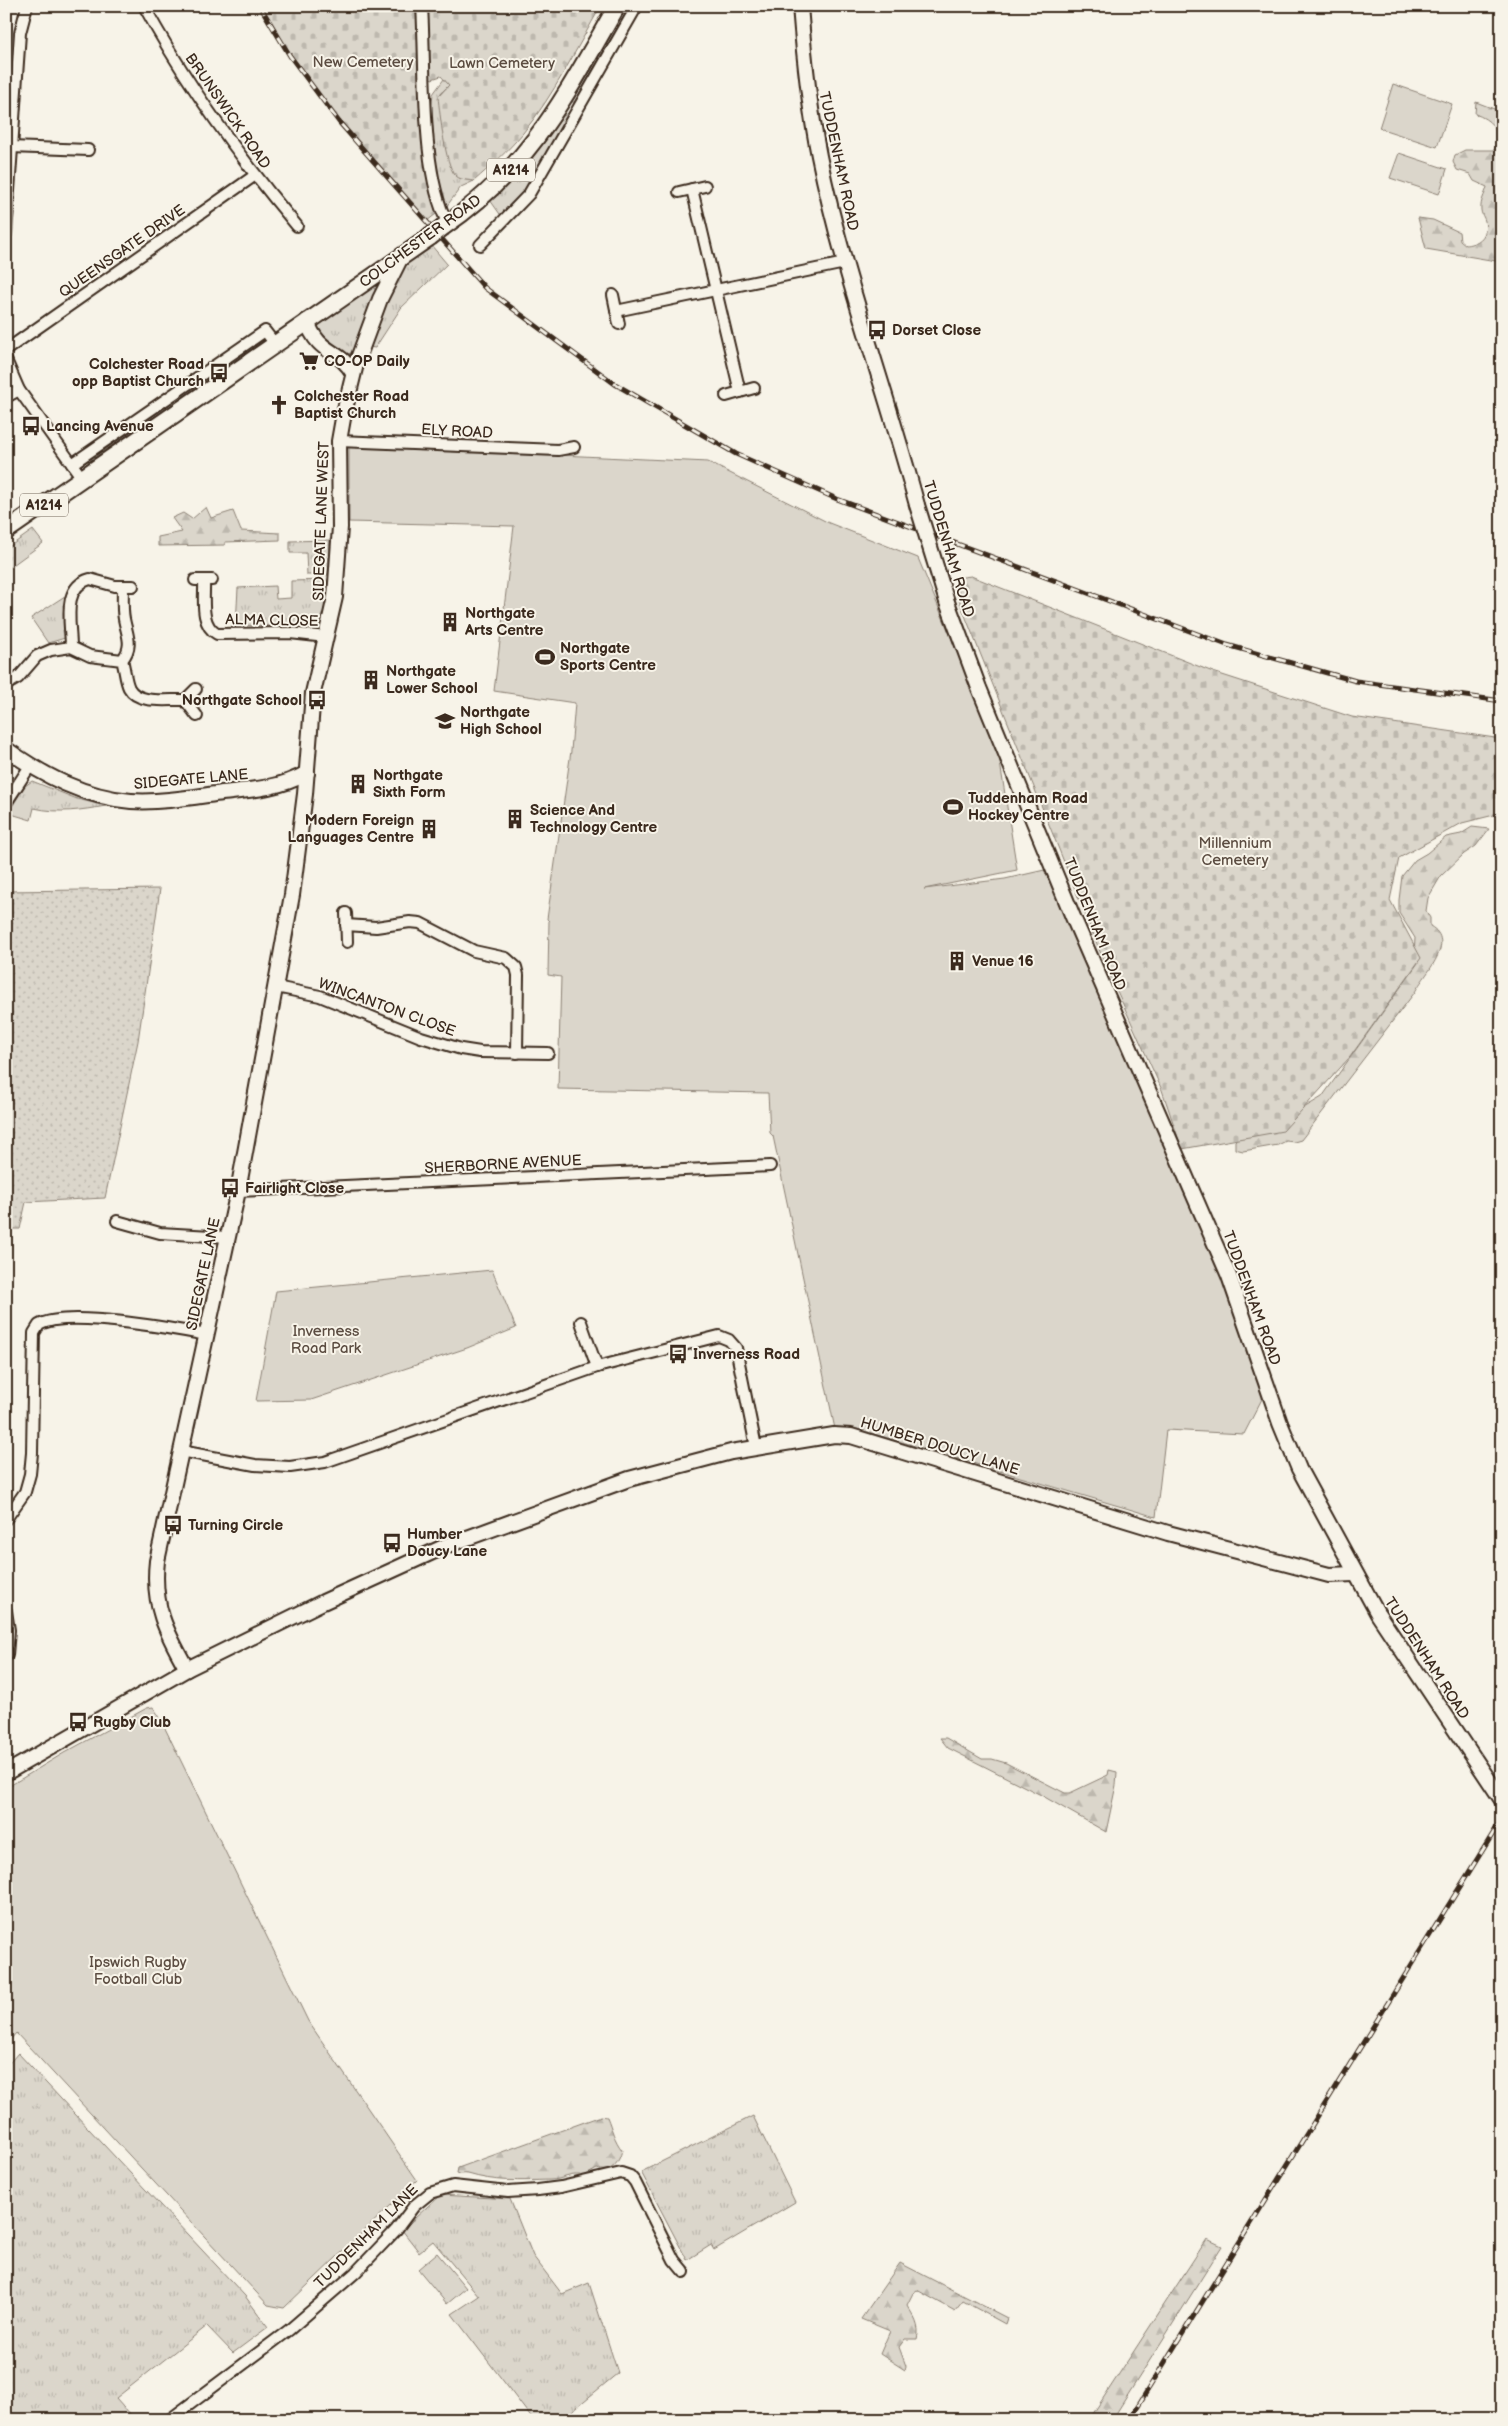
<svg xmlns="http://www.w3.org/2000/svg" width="1508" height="2426" font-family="'Balsamiq Sans',sans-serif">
	<defs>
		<pattern id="grass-tufts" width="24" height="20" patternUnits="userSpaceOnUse" patternTransform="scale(1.25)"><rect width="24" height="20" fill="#dbd6cb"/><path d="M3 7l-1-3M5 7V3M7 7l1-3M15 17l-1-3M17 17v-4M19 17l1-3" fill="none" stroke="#bdb8ae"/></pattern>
		<pattern id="forest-firs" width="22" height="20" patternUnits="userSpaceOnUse" patternTransform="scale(1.25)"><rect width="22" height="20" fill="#dbd6cb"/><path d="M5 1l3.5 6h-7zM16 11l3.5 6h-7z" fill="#bdb8ae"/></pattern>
		<pattern id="cemetery-stones" width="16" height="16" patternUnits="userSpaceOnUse" patternTransform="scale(1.25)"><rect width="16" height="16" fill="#dbd6cb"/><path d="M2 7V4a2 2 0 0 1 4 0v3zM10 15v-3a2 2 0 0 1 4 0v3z" fill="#bdb8ae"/></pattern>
		<pattern id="garden-dots" width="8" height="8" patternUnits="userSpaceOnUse" patternTransform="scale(1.25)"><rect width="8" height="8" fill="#dbd6cb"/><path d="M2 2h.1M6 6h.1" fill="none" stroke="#bdb8ae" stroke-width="1.8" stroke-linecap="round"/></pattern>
	</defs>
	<rect width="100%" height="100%" fill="#f7f3e8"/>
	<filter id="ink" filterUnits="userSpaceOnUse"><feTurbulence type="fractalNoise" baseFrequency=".02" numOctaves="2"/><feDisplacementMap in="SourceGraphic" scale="10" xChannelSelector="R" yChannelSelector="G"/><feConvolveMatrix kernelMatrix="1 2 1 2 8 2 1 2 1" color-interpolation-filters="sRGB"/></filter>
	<g filter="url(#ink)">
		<!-- grass -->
		<g fill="url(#grass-tufts)" stroke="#8b8074">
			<polygon points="626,6 631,6 575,102 571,102"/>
			<polygon points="444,79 449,85 440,94 460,179 474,181 461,187 446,207 435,163 431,108 433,94"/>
			<path d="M568 114 571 115C550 151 530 187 502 217L490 200 533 156 563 116Z"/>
			<path d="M431 245 447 264 401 308 375 348 369 347C376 324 391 277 408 261 415 255 423 250 431 245Z"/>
			<polygon points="373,286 376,291 354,352 345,355 319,338 316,327 319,323"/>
			<polygon points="205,379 189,395 91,462 88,462"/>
			<polygon points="33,530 43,543 6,570 6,549"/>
			<polygon points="330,540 328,575 307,575 306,553 290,553 290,541"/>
			<path d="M327 580C326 596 328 621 312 627L236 625 238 588 275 586 276 599 291 598V581Z"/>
			<polygon points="68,594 65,638 48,643 31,618"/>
			<path d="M32 781 77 799 106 806C81 810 60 814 34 808L31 820 8 813 25 786Z"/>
			<polygon points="18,2053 245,2296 268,2327 233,2353 207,2326 116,2398 132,2416 131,2420 6,2420 6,2067"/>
			<polygon points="753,2116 795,2202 714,2250 711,2245 687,2260 641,2172"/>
			<polygon points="440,2195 510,2199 533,2256 562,2294 589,2283 618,2373 561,2420 533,2420 452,2314 479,2296 433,2241 419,2252 402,2230"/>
		</g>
		<!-- forest -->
		<g fill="url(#forest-firs)" stroke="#8b8074">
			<path d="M1476 102 1502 112V262L1426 249 1418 218 1433 220 1459 232 1460 240 1466 245C1480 243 1488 236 1485 221 1484 217 1481 214 1481 210 1480 201 1485 195 1487 187L1474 181 1470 174 1457 170 1453 162 1455 155 1465 150H1494L1499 144C1497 127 1491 120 1475 114Z"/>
			<polygon points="206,507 211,518 233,511 241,531 280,533 280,540 225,542 225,545 158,546 158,537 182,532 172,518 183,513 192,519"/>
			<path d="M1472 827 1489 829 1476 846 1464 854 1441 876 1428 898 1426 911 1430 918V926C1458 942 1424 974 1415 992L1301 1140 1294 1142 1286 1141 1278 1145 1243 1151 1235 1149V1141L1238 1137 1297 1112 1322 1097 1418 963 1414 955 1415 938 1399 913V900L1402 876 1415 860 1427 853 1446 837 1461 834Z"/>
			<polygon points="940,1738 946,1738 982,1759 992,1759 1006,1763 1065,1793 1070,1793 1108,1775 1109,1770 1117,1772 1116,1785 1106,1832 1041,1795 948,1748"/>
			<path d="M601 2116 607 2117C612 2129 614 2140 622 2150 619 2163 611 2174 597 2169L584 2176C571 2172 563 2180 550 2180 520 2181 494 2182 468 2174 463 2173 461 2175 457 2173L458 2168Z"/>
			<polygon points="1207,2239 1222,2246 1112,2420 1089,2420"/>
			<path d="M900 2263 1007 2318 1005 2324 963 2301 955 2311 917 2290 913 2293 907 2305C913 2316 921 2326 917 2339H905L899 2347 906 2366 905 2370 880 2354 890 2331 861 2319Z"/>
		</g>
		<!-- cemetery -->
		<g fill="url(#cemetery-stones)" stroke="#8b8074">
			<path d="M260 6H416L425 161 436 214 427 221C364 154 308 85 260 6Z"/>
			<path d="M427 6H601C576 49 554 95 523 133 508 151 491 166 474 181 468 180 459 180 455 175 445 164 440 114 438 97L449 85 441 76 432 79 430 77Z"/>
			<polygon points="971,576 1213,672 1352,717 1502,739 1502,813 1462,823 1399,858 1390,900 1421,958 1350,1057 1283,1131 1182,1149 1162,1090 1107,969 960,603 956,578"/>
		</g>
		<!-- park -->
		<g fill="#dbd6cb" stroke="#8b8074">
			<polygon points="1393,84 1452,104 1437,147 1379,128"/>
			<polygon points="1399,153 1447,169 1439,194 1390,178"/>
			<polygon points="349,445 708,462 829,523 918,558 998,750 1017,870 924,889 1005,879 1049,869 1226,1282 1265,1393 1244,1434 1166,1430 1156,1517 854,1428 835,1429 773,1136 770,1133 768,1093 558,1089 561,977 548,975 549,921 547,919 571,751 575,703 494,691 514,526 349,522"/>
			<polygon points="492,1270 516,1328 467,1348 311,1400 256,1401 276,1291"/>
			<polygon points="153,1707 159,1716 308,2021 417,2180 284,2308 268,2305 16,2033 6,2045 6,1788 64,1753 147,1708"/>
			<polygon points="437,2253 466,2288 447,2304 418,2269"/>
		</g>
		<!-- garden -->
		<polygon fill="url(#garden-dots)" stroke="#8b8074" points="160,889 138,1041 105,1198 26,1202 20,1229 6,1229 6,891"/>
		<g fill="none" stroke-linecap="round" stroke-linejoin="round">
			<defs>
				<g id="street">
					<path d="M144 6C187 85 239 157 297 226"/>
					<path d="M422 6C426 67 420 172 448 224"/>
					<polyline points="11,147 88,150"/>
					<polyline points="692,189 740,392"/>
					<polyline points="679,192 705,186"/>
					<polyline points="6,234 20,33 27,6"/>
					<polyline points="480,245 529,194 637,6"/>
					<polyline points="613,295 619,324"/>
					<polyline points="616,311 845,263"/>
					<polyline points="6,350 254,176"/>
					<polyline points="6,360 19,390 82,478"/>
					<polyline points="726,396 754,388"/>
					<polyline points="6,397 19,390"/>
					<polyline points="339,441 558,450 574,447"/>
					<polyline points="72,464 265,331 275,344"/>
					<polyline points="195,580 212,580"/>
					<path d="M204 580C205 597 199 624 217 634L290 633 326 637"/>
					<path d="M71 647C71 624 61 587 90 579L115 586H133"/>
					<path d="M122 660C134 646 127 635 124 619 122 609 123 597 123 587"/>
					<path d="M6 685 18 678 37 656 51 650 71 647 90 656 122 660C125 669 125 680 129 688 138 705 169 699 185 700L197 716"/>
					<polyline points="185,700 196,689"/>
					<polyline points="6,803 30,766"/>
					<polyline points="346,913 347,942"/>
					<polyline points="346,925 376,927 410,922 420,923 474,951 506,958 516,967 518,975 517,1053"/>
					<polyline points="276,987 320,996 421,1037 461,1049 480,1052 548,1053"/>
					<polyline points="238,1191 770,1166"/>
					<polyline points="117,1221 160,1233 228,1237"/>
					<polyline points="581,1322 597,1367"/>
					<polyline points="181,1451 255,1465 290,1467 325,1462 597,1367 719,1336 729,1340 736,1348 756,1447"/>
					<path d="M6 1519 25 1492 30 1474 32 1453 34 1333 39 1325C67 1309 174 1329 207 1335"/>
					<polyline points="6,1611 9,1630 7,1655"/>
					<polyline points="169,2420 289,2330 326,2298 355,2273 396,2230 414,2206 430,2193 453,2186 508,2192 538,2190 561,2187 621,2173 630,2176 635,2182 674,2260 684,2272"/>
				</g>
				<g id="secondary">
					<path d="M800 6C804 57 809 106 819 156 843 275 886 389 917 505"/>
					<path d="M307 321C318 355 340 349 353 373"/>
					<polyline points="947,602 979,688 1073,917 1229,1276 1280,1423 1299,1469 1378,1614 1502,1800"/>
					<path d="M6 749C44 776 84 797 131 801 161 803 193 797 222 793 252 790 281 788 307 773"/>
					<path d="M187 1669C166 1632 152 1605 157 1561L238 1191 292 895 305 794 313 693 335 597 340 527 339 441 344 413 356 364 380 299 401 257"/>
					<polyline points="6,1773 187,1669 323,1602 448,1545 629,1479 731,1452 834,1435 851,1436 1168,1533 1329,1575 1354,1574"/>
				</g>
				<g id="primary">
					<path d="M443 227C531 167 565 96 617 6"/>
					<polyline points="6,531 430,237"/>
				</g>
			</defs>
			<!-- street casing -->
			<use href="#street" stroke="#3b2a1e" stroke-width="14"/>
			<!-- secondary casing -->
			<use href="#secondary" stroke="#3b2a1e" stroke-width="18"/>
			<!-- primary casing -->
			<use href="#primary" stroke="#3b2a1e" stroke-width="20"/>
			<!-- street -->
			<use href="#street" stroke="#f7f3e8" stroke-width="10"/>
			<!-- secondary -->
			<use href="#secondary" stroke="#f7f3e8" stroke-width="14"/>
			<!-- primary -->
			<use href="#primary" stroke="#f7f3e8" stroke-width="16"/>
			<defs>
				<g id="rail">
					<polyline points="260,6 290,56 339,122 485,288 615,384 736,454 837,499 1227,645 1356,681 1502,701"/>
					<polyline points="1129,2420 1502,1819"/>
				</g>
			</defs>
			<!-- rail casing -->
			<use href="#rail" stroke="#3b2a1e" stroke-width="5"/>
			<!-- rail -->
			<use href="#rail" stroke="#f7f3e8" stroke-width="3" stroke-dasharray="9" stroke-linecap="butt"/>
			<defs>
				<polyline id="secondary-bridge" points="917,505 947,602"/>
				<polyline id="primary-bridge" points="430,237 443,227"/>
			</defs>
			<!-- secondary-bridge casing -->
			<use href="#secondary-bridge" stroke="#3b2a1e" stroke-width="18" stroke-linecap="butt"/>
			<!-- primary-bridge casing -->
			<use href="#primary-bridge" stroke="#3b2a1e" stroke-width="20" stroke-linecap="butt"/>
			<!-- secondary-bridge -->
			<use href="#secondary-bridge" stroke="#f7f3e8" stroke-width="14"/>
			<!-- primary-bridge -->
			<use href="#primary-bridge" stroke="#f7f3e8" stroke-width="16"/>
		</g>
	</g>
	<!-- icons -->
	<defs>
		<symbol id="bus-bare" viewBox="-9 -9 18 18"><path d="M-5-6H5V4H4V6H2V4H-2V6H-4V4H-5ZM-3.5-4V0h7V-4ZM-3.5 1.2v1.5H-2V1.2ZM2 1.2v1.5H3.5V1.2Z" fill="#3b2a1e" stroke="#f7f3e8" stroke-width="2.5" paint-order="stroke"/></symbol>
		<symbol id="supermarket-bare" viewBox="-9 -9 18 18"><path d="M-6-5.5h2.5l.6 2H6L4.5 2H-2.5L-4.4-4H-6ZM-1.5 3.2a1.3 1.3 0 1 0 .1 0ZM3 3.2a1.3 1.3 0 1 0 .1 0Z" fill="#3b2a1e" stroke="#f7f3e8" stroke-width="2.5" paint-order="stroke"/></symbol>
		<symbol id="church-bare" viewBox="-9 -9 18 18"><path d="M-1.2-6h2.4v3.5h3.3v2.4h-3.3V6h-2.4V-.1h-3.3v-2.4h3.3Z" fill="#3b2a1e" stroke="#f7f3e8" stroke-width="2.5" paint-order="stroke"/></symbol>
		<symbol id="building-bare" viewBox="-9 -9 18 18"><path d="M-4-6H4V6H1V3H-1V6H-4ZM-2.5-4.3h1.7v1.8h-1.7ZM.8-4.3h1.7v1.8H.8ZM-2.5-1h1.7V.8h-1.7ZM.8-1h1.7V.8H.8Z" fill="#3b2a1e" stroke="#f7f3e8" stroke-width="2.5" paint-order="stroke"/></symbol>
		<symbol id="stadium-bare" viewBox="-9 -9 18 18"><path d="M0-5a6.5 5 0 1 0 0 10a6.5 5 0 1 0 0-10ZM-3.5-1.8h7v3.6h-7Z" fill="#3b2a1e" stroke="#f7f3e8" stroke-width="2.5" paint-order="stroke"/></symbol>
		<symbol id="school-bare" viewBox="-9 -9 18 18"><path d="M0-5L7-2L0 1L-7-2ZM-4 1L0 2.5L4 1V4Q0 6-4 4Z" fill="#3b2a1e" stroke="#f7f3e8" stroke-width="2.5" paint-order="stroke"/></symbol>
	</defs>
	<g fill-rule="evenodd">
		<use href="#bus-bare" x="863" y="316" width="28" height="28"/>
		<use href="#supermarket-bare" x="295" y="347" width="28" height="28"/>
		<use href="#bus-bare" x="205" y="359" width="28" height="28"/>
		<use href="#church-bare" x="265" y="391" width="28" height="28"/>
		<use href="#bus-bare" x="17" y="412" width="28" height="28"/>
		<use href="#building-bare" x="436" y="608" width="28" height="28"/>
		<use href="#stadium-bare" x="531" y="643" width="28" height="28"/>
		<use href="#building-bare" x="357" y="666" width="28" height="28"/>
		<use href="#bus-bare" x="303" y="686" width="28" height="28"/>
		<use href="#school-bare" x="431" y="707" width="28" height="28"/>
		<use href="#building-bare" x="344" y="770" width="28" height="28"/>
		<use href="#stadium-bare" x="939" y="793" width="28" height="28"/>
		<use href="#building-bare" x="501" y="805" width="28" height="28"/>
		<use href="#building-bare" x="415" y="815" width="28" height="28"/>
		<use href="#building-bare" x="943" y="947" width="28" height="28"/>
		<use href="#bus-bare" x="216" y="1174" width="28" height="28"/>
		<use href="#bus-bare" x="664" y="1340" width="28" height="28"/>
		<use href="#bus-bare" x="159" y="1511" width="28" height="28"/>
		<use href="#bus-bare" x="378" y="1529" width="28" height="28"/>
		<use href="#bus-bare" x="64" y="1708" width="28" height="28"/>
	</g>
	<g text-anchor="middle" stroke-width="4" stroke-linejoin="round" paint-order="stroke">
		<!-- shield labels -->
		<g fill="#f7f3e8" stroke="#73665b" stroke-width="1">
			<rect x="487" y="158.5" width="48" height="23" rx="4"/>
			<rect x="20" y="493.5" width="48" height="23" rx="4"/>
		</g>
		<g font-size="14" font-weight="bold" fill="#3b2a1e">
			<text x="511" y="175">A1214</text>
			<text x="44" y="510">A1214</text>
		</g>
		<!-- park labels -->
		<g font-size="15" fill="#5b4c41" stroke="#f7f3e8">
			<text x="363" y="67">New Cemetery</text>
			<text x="502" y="68">Lawn Cemetery</text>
			<text x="1235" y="848">Millennium<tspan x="1235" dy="17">Cemetery</tspan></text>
			<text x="326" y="1336">Inverness<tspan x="326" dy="17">Road Park</tspan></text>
			<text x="138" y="1967">Ipswich Rugby<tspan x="138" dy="17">Football Club</tspan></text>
		</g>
		<!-- street labels -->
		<g font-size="15" fill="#3b2a1e" stroke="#f7f3e8">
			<text transform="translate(228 111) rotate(55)" y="5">BRUNSWICK ROAD</text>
			<text transform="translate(839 161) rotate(78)" y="5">TUDDENHAM ROAD</text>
			<text transform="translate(420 241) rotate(-36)" y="5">COLCHESTER ROAD</text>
			<text transform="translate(122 251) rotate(-35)" y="5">QUEENSGATE DRIVE</text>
			<text transform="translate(457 431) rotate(3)" y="5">ELY ROAD</text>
			<text transform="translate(321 521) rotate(-88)" y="5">SIDEGATE LANE WEST</text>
			<text transform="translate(949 549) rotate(73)" y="5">TUDDENHAM ROAD</text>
			<text transform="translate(272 620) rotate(1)" y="5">ALMA CLOSE</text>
			<text transform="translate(191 779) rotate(-5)" y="5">SIDEGATE LANE</text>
			<text transform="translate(1095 924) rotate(68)" y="5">TUDDENHAM ROAD</text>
			<text transform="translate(387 1007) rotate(20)" y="5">WINCANTON CLOSE</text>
			<text transform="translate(503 1164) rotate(-3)" y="5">SHERBORNE AVENUE</text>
			<text transform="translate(203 1274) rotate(-78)" y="5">SIDEGATE LANE</text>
			<text transform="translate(1252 1298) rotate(70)" y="5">TUDDENHAM ROAD</text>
			<text transform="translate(940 1446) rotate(17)" y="5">HUMBER DOUCY LANE</text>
			<text transform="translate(1427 1658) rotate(57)" y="5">TUDDENHAM ROAD</text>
			<text transform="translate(366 2236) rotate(-45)" y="5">TUDDENHAM LANE</text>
		</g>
		<!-- poi labels -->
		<g font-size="15" font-weight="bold" fill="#3b2a1e" stroke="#f7f3e8" text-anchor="start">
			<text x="892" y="335">Dorset Close</text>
			<text x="324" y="366">CO-OP Daily</text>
			<text x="204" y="369" text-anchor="end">Colchester Road<tspan x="204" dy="17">opp Baptist Church</tspan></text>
			<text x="294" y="401">Colchester Road<tspan x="294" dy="17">Baptist Church</tspan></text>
			<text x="46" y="431">Lancing Avenue</text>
			<text x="465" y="618">Northgate<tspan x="465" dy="17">Arts Centre</tspan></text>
			<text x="560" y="653">Northgate<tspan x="560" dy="17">Sports Centre</tspan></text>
			<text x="386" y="676">Northgate<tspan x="386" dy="17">Lower School</tspan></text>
			<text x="302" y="705" text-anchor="end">Northgate School</text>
			<text x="460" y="717">Northgate<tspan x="460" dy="17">High School</tspan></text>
			<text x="373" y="780">Northgate<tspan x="373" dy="17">Sixth Form</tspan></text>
			<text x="968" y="803">Tuddenham Road<tspan x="968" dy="17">Hockey Centre</tspan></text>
			<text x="530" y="815">Science And<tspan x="530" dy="17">Technology Centre</tspan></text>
			<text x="414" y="825" text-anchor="end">Modern Foreign<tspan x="414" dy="17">Languages Centre</tspan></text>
			<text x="972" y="966">Venue 16</text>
			<text x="245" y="1193">Fairlight Close</text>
			<text x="693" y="1359">Inverness Road</text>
			<text x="188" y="1530">Turning Circle</text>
			<text x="407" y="1539">Humber<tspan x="407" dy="17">Doucy Lane</tspan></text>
			<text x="93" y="1727">Rugby Club</text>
		</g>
	</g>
	<!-- margin -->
	<rect width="1508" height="2426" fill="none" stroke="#f7f3e8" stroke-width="25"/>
	<rect x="12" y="12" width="1483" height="2401" fill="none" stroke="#3b2a1e" stroke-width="2" filter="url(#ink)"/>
</svg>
